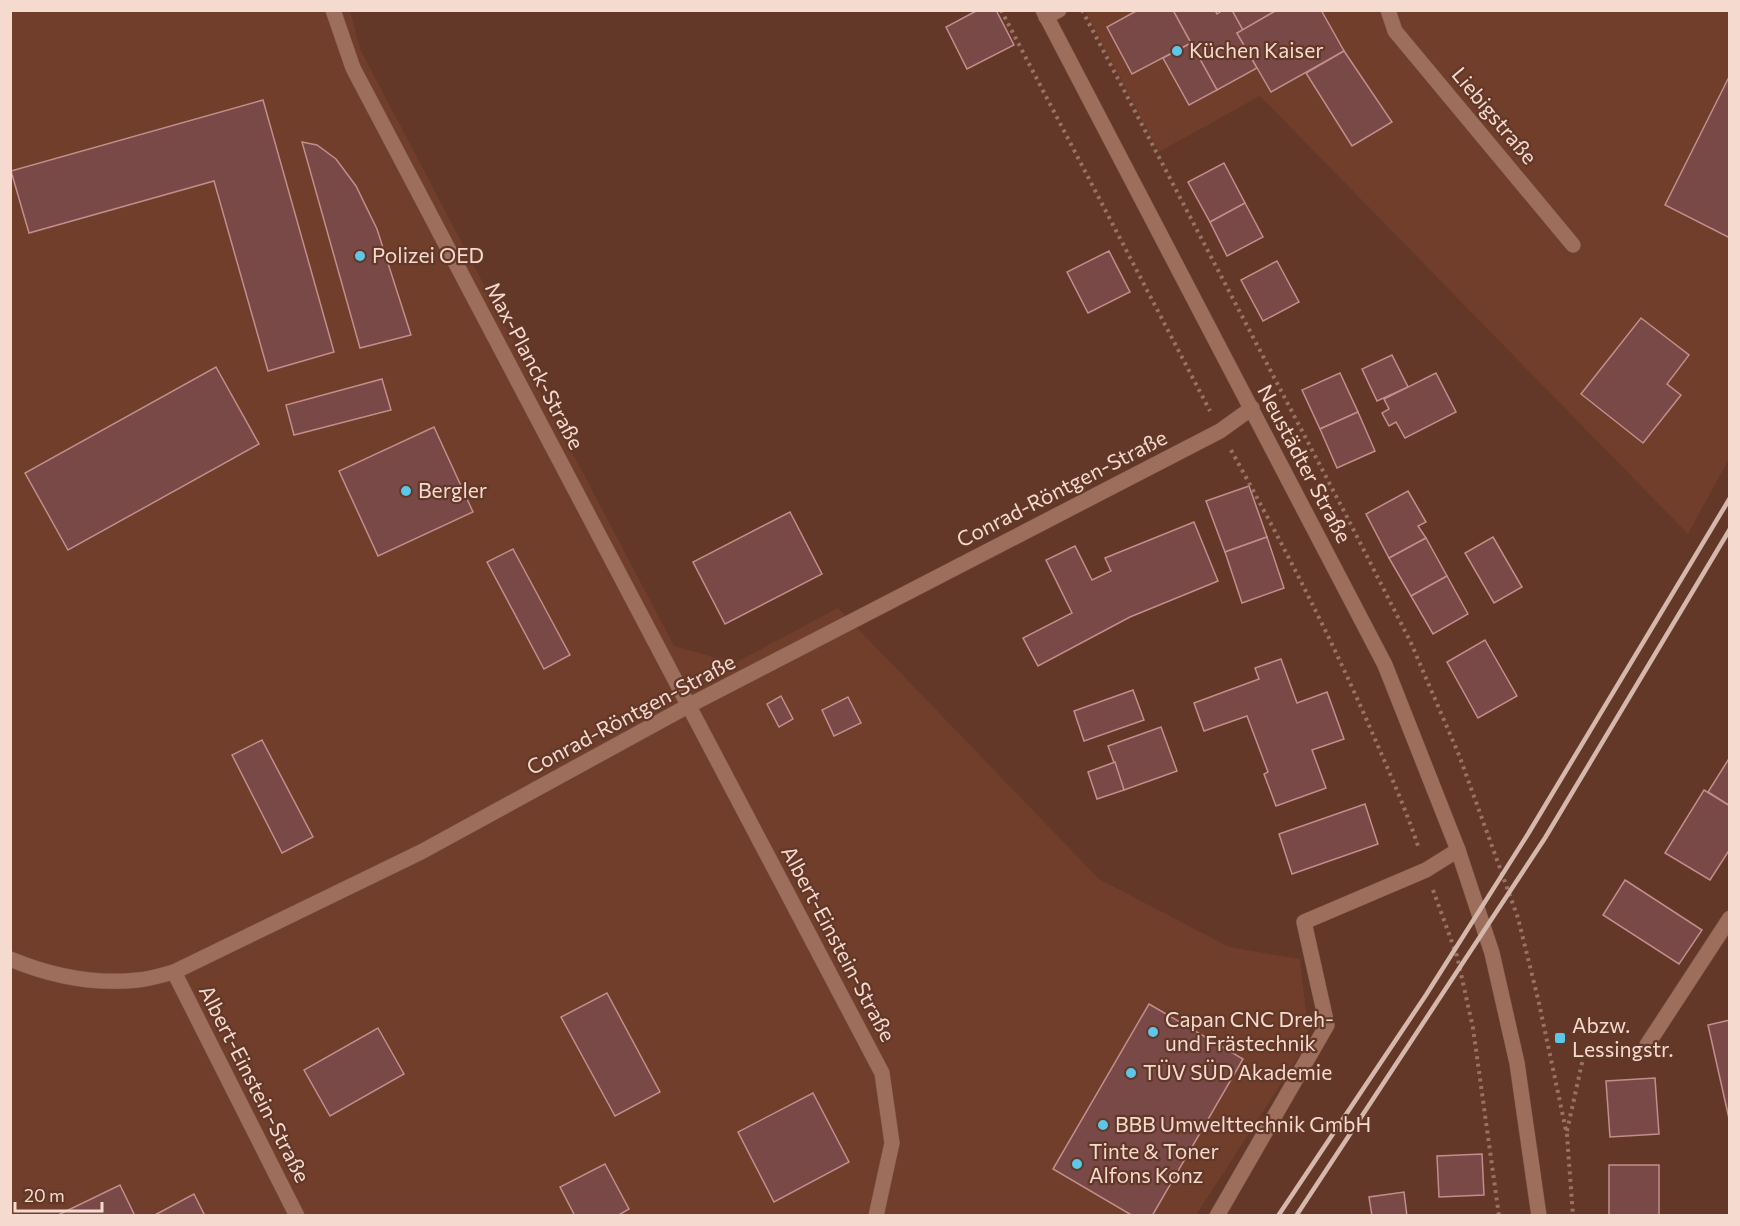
<svg xmlns="http://www.w3.org/2000/svg" width="1740" height="1226" font-family="Commissioner,sans-serif">
	<rect width="100%" height="100%" fill="#633828"/>
	<!-- built -->
	<g fill="#703e2b">
		<polygon points="10,11 350,11 360,49 674,646 735,663 838,608 1099,879 1229,947 1300,959 1309,1041 1196,1215 11,1215"/>
		<polygon points="1085,11 1729,11 1729,459 1688,534 1260,96 1159,152"/>
	</g>
	<!-- building -->
	<g fill="#794948" stroke="#c38d8b" stroke-width="1.5">
		<polygon points="978,10 996,10 1014,45 967,69 946,27"/>
		<polygon points="1138,10 1173,10 1191,43 1132,74 1107,27"/>
		<polygon points="1173,10 1215,10 1217,14 1223,10 1232,10 1243,30 1237,33 1257,68 1217,90"/>
		<polygon points="1232,10 1277,10 1243,30"/>
		<polygon points="1277,10 1321,10 1344,51 1271,92 1237,33"/>
		<polygon points="1191,43 1217,90 1189,105 1163,58"/>
		<polygon points="1344,51 1392,122 1352,146 1306,73"/>
		<polygon points="1730,75 1730,238 1665,205"/>
		<polygon points="263,100 334,352 268,371 214,181 29,233 11,171"/>
		<polygon points="302,142 317,145 336,159 356,186 377,229 411,335 360,348"/>
		<polygon points="1224,163 1245,203 1210,222 1188,182"/>
		<polygon points="1245,203 1263,237 1227,256 1210,222"/>
		<polygon points="1109,251 1130,292 1088,313 1067,272"/>
		<polygon points="1277,261 1299,302 1263,321 1241,280"/>
		<polygon points="1641,318 1689,355 1667,384 1681,395 1643,443 1581,394"/>
		<polygon points="1392,355 1408,387 1377,401 1362,369"/>
		<polygon points="216,367 259,444 68,550 25,473"/>
		<polygon points="1340,373 1358,412 1320,429 1302,390"/>
		<polygon points="1436,373 1456,412 1405,438 1396,422 1389,426 1382,413 1389,409 1384,399"/>
		<polygon points="382,379 391,410 294,435 286,405"/>
		<polygon points="1358,412 1375,451 1337,468 1320,429"/>
		<polygon points="434,427 473,512 378,556 339,471"/>
		<polygon points="1249,486 1267,537 1225,552 1206,501"/>
		<polygon points="1408,491 1426,522 1418,526 1426,538 1389,558 1366,514"/>
		<polygon points="790,512 822,574 725,624 693,562"/>
		<polygon points="1194,522 1218,581 1130,617 1038,666 1023,638 1072,613 1046,560 1075,546 1092,580 1111,571 1105,558"/>
		<polygon points="1267,537 1284,588 1242,603 1225,552"/>
		<polygon points="1493,537 1522,587 1494,603 1465,553"/>
		<polygon points="1426,538 1447,576 1411,596 1389,558"/>
		<polygon points="513,549 570,655 544,669 487,562"/>
		<polygon points="1447,576 1468,614 1433,634 1411,596"/>
		<polygon points="1485,640 1517,696 1478,718 1447,662"/>
		<polygon points="1281,659 1297,703 1327,692 1344,739 1312,750 1326,788 1276,806 1264,774 1268,772 1247,716 1204,731 1194,703 1259,679 1255,668"/>
		<polygon points="1133,690 1144,720 1084,741 1074,711"/>
		<polygon points="781,696 793,719 779,727 767,704"/>
		<polygon points="848,697 861,723 834,736 822,710"/>
		<polygon points="1161,727 1177,771 1124,790 1108,746"/>
		<polygon points="262,740 313,837 282,853 232,755"/>
		<polygon points="1730,757 1730,806 1708,792"/>
		<polygon points="1115,762 1124,790 1097,799 1088,772"/>
		<polygon points="1704,790 1730,806 1730,849 1710,880 1665,853"/>
		<polygon points="1365,804 1378,844 1292,874 1279,834"/>
		<polygon points="1625,880 1702,930 1679,964 1603,915"/>
		<polygon points="607,993 660,1092 615,1116 561,1017"/>
		<polygon points="1149,1004 1243,1059 1152,1216 1133,1216 1053,1169"/>
		<polygon points="1730,1020 1730,1123 1708,1025"/>
		<polygon points="378,1028 404,1074 330,1116 304,1070"/>
		<polygon points="1655,1078 1659,1134 1610,1137 1606,1081"/>
		<polygon points="813,1093 849,1162 774,1202 738,1132"/>
		<polygon points="1482,1154 1484,1195 1439,1197 1437,1156"/>
		<polygon points="605,1164 629,1209 617,1216 575,1216 560,1187"/>
		<rect x="1609" y="1165" width="50" height="51"/>
		<polygon points="120,1185 135,1216 58,1215"/>
		<polygon points="1404,1192 1407,1216 1372,1216 1369,1197"/>
		<polygon points="194,1194 205,1216 153,1216"/>
	</g>
	<g fill="none" stroke-linecap="round" stroke-linejoin="round">
		<defs>
			<polyline id="lane" points="1217,1216 1327,1025 1304,922 1426,870 1458,850"/>
			<g id="street">
				<polyline points="333,10 353,68 882,1073 892,1143 876,1216"/>
				<polyline points="1388,10 1395,31 1573,245"/>
				<polyline points="1046,17 1059,10"/>
				<path d="M10 959C51 976 93 985 138 980 150 979 162 975 174 972L421 852 688 706 1220 431 1252 408"/>
				<polyline points="174,972 297,1216"/>
				<polyline points="1647,1045 1730,918"/>
			</g>
			<polyline id="secondary" points="1043,10 1385,665 1458,850 1492,953 1517,1063 1539,1216"/>
		</defs>
		<!-- lane casing -->
		<use href="#lane" stroke="#7a5648" stroke-width="16"/>
		<!-- street casing -->
		<use href="#street" stroke="#7a5648" stroke-width="16"/>
		<!-- secondary casing -->
		<use href="#secondary" stroke="#7a5648" stroke-width="16"/>
		<!-- path -->
		<g stroke="#987365" stroke-width="4" stroke-dasharray="3 4.5" stroke-linecap="butt">
			<polyline points="1001,10 1210,411"/>
			<polyline points="1082,10 1346,515 1411,643 1459,755 1518,918 1539,1003 1567,1135 1573,1216"/>
			<path d="M1231 450C1280 539 1327 629 1368 723 1386 765 1405 806 1419 849"/>
			<polyline points="1433,890 1457,956 1473,1028 1499,1216"/>
			<polyline points="1567,1131 1584,1054 1626,1048"/>
		</g>
		<!-- lane -->
		<use href="#lane" stroke="#9e6e5c" stroke-width="15"/>
		<!-- street -->
		<use href="#street" stroke="#9e6e5c" stroke-width="15"/>
		<!-- secondary -->
		<use href="#secondary" stroke="#9e6e5c" stroke-width="15"/>
		<!-- rail -->
		<g stroke="#d5b7ac" stroke-width="4.5">
			<polyline points="1278,1216 1426,995 1528,834 1730,498"/>
			<polyline points="1296,1216 1545,838 1730,529"/>
		</g>
	</g>
	<!-- markers -->
	<g fill="#5cc7e8" stroke="#633828" stroke-width="2">
		<circle cx="1177" cy="51" r="6"/>
		<circle cx="360" cy="256" r="6"/>
		<circle cx="406" cy="491" r="6"/>
		<circle cx="1153" cy="1032" r="6"/>
		<rect x="1554" y="1032" width="12" height="12" rx="3"/>
		<circle cx="1131" cy="1073" r="6"/>
		<circle cx="1103" cy="1125" r="6"/>
		<circle cx="1077" cy="1164" r="6"/>
	</g>
	<g text-anchor="middle" stroke-width="4.5" stroke-linejoin="round" paint-order="stroke">
		<!-- poi labels -->
		<g font-size="21" fill="#f5dad0" stroke="#633828" text-anchor="start">
			<text x="1189" y="58">Küchen Kaiser</text>
			<text x="372" y="263">Polizei OED</text>
			<text x="418" y="498">Bergler</text>
			<text x="1165" y="1027">Capan CNC Dreh-<tspan x="1165" dy="24">und Frästechnik</tspan></text>
			<text x="1572" y="1033">Abzw.<tspan x="1572" dy="24">Lessingstr.</tspan></text>
			<text x="1143" y="1080">TÜV SÜD Akademie</text>
			<text x="1115" y="1132">BBB Umwelttechnik GmbH</text>
			<text x="1089" y="1159">Tinte &amp; Toner<tspan x="1089" dy="24">Alfons Konz</tspan></text>
		</g>
		<!-- street labels -->
		<g font-size="21" fill="#f5dad0" stroke="#633828">
			<text transform="translate(1494 116) rotate(50)" y="7">Liebigstraße</text>
			<text transform="translate(534 366) rotate(62)" y="7">Max-Planck-Straße</text>
			<text transform="translate(1304 464) rotate(62)" y="7">Neustädter Straße</text>
			<text transform="translate(1062 489) rotate(-27)" y="7">Conrad-Röntgen-Straße</text>
			<text transform="translate(631 715) rotate(-28)" y="7">Conrad-Röntgen-Straße</text>
			<text transform="translate(838 944) rotate(62)" y="7">Albert-Einstein-Straße</text>
			<text transform="translate(254 1084) rotate(63)" y="7">Albert-Einstein-Straße</text>
		</g>
	</g>
	<!-- border -->
	<rect width="1740" height="1226" fill="none" stroke="#f5dad0" stroke-width="24"/>
	<!-- scale -->
	<path d="M15 1202v9h87v-9" fill="none" stroke="#f5dad0" stroke-width="3"/>
	<text x="24" y="1202" font-size="18" fill="#f5dad0" stroke="#633828" stroke-width="4.5" paint-order="stroke">20 m</text>
</svg>
